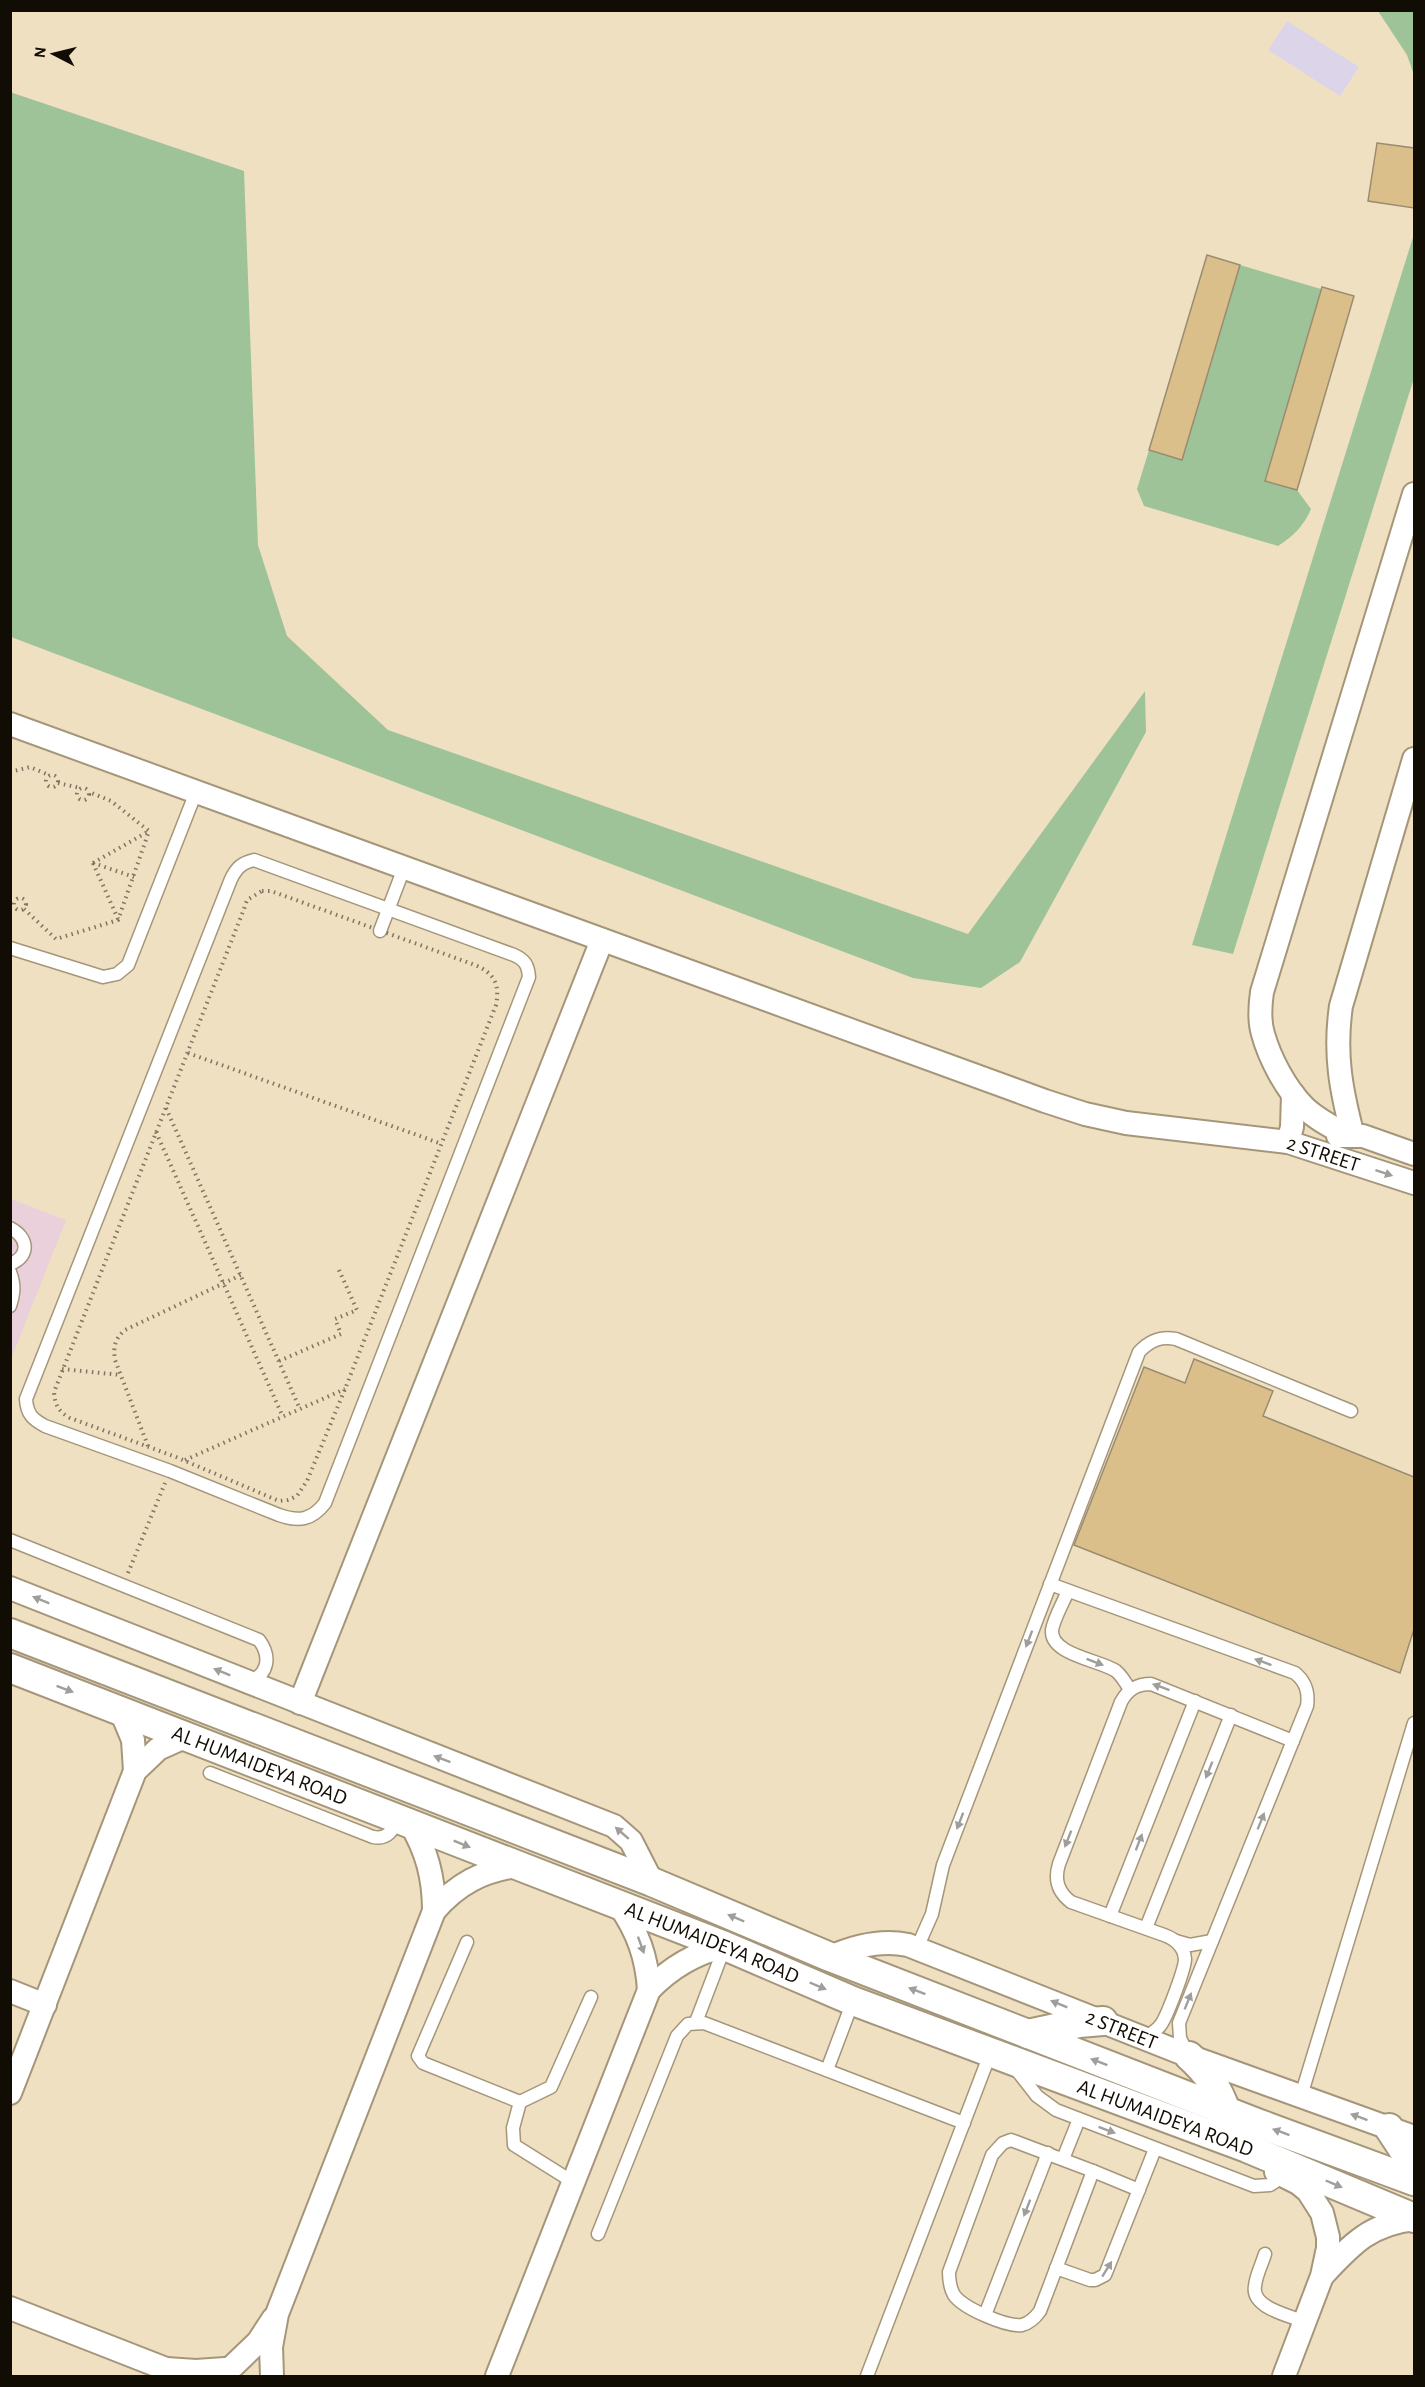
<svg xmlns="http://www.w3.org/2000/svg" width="1425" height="2387" font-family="'Alegreya Sans',sans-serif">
	<rect width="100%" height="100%" fill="#f0e0c2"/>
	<!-- commercial -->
	<polygon fill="#dcd4e9" points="1287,21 1359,67 1340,96 1268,50"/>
	<!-- medical -->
	<polygon fill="#e9d0da" points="11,1199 66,1220 11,1359"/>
	<!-- green -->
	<g fill="#9ec399">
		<polygon points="1378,11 1414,11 1414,75 1407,55"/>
		<polygon points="10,92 244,171 258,545 287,636 388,730 968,934 1145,691 1146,732 1020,962 981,988 913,978 11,637"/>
		<polygon points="1414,234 1414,378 1233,954 1192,945"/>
		<path d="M1240 265 1321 289 1265 480 1297 490 1311 509C1304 526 1293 536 1278 546L1144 506 1137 489 1149 450 1182 459Z"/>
	</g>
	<!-- building -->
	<g fill="#dbbf8b" stroke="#9a8c70" stroke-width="1.5">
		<polygon points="1377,143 1414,148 1414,208 1368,201"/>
		<polygon points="1207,255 1240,265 1182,460 1149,450"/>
		<polygon points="1322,287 1354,296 1297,490 1265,481"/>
		<polygon points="1194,1359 1273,1391 1263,1416 1414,1477 1414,1629 1400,1673 1074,1545 1144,1367 1185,1383"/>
	</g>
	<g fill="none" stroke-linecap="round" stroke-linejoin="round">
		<defs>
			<g id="service">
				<path d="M254 860 514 955C525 960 528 965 529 977L325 1503C312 1520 299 1522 279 1515L170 1471 45 1426C32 1419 27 1414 26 1399L231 879C237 867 242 863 254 860Z"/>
				<polyline points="380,931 404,868"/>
				<polyline points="10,948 103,977 117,974 128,965 196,792"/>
				<path d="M10 1228C28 1237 31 1256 10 1264"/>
				<path d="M10 1272C15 1285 14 1293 10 1306"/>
				<path d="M10 1540 259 1640C271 1656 269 1674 249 1682"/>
				<path d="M1050 1584 1295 1673C1306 1682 1309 1692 1307 1706L1179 2023 1180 2038 1188 2055"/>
				<path d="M1068 1591C1063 1603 1054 1618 1052 1630 1050 1655 1100 1660 1116 1671 1122 1676 1126 1683 1130 1690"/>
				<path d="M210 1773 373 1837C388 1840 393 1830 398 1818"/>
				<polyline points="1110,1916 1195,1701"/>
				<polyline points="1146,1928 1231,1715"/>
				<polyline points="1176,1941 1190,1945 1212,1941"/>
				<polyline points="467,1942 418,2056 423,2063 520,2102"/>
				<path d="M917 1948 932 1914 943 1865 1139 1352C1150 1340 1161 1336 1176 1339L1351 1411"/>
				<polyline points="696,2022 725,1946"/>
				<path d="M1144 2038C1151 2034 1158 2030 1162 2023 1168 2013 1185 1969 1185 1959 1184 1946 1175 1939 1164 1935L1071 1902C1058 1892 1054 1880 1059 1864L1121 1702C1128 1689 1137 1684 1151 1684L1293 1741"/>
				<polyline points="1015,2068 1037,2096 1056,2110 1254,2186 1270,2185 1284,2176"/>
				<polyline points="827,2070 853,2001"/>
				<polyline points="1301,2096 1414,1723"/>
				<path d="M1011 2140 1093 2171 1040 2311C1035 2318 1030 2323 1022 2325 1006 2327 963 2308 954 2295 950 2288 949 2280 949 2272L992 2155 1003 2143Z"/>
				<polyline points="1063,2159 1079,2119"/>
				<polyline points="1093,2171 1139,2190"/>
				<polyline points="573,2182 514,2145 513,2128 520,2102 551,2087 591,1997"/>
				<polyline points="598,2234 677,2036 688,2024 704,2023 964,2123"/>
				<path d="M1265 2254C1262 2264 1256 2275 1255 2286 1251 2308 1289 2315 1305 2322"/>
				<polyline points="1056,2268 1090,2280 1095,2280 1105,2275 1155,2149"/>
				<polyline points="985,2315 1048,2153"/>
				<polyline points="867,2376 990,2054"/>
			</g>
			<g id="minor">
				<path id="s1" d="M10 724 1045 1101 1085 1114 1126 1123 1288 1142 1414 1183"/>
				<path d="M1347 1135C1332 1127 1316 1119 1304 1107 1286 1089 1270 1059 1263 1034 1259 1021 1260 1006 1262 992L1414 494"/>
				<polyline points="1338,1136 1363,1136 1414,1154"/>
				<path d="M1353 1136C1341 1090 1334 1054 1341 1006L1414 759"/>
				<polyline points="1288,1142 1292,1127 1293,1094"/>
				<polyline points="10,1588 614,1826 631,1841 652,1882"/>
				<polyline points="300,1703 602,940"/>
				<polyline points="121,1711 133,1740 135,1771"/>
				<path d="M410 1823C427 1851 434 1878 434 1911"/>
				<path d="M619 1905C638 1932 647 1958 649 1990"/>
				<path id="s2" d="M830 1957C855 1946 881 1939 908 1945L1189 2056 1414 2137"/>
				<polyline points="10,1991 45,2005"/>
				<polyline points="10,2093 135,1771 158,1749 187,1736"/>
				<polyline points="1276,2172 1298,2183 1308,2191 1322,2213 1328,2237 1328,2248 1322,2276 1284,2376"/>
				<path d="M1323 2275C1352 2244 1370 2224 1414 2219"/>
				<polyline points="10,2308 166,2369 177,2376"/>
				<polyline points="233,2366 258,2342 273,2319"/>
				<polyline points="166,2369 196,2371 225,2369"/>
				<path d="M272 2376 271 2347 277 2314 434 1911C457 1884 482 1871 517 1866"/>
				<path d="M497 2376 649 1990C671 1967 695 1953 725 1946"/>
			</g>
			<g id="tertiary">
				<polyline points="10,1633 652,1882 830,1957 1257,2123 1414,2181"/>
				<path id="s3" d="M10 1668 725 1946 853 2001 1247 2148 1414 2218"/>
				<polyline points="1028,2034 1079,2023 1103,2021"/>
				<path d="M1189 2056C1207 2072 1218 2088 1226 2111"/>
				<polyline points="1389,2128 1414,2166"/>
			</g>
		</defs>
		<!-- service casing -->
		<use href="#service" stroke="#a5967a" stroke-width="15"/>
		<!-- minor casing -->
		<use href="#minor" stroke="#a5967a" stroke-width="26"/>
		<!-- tertiary casing -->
		<use href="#tertiary" stroke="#a5967a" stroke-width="32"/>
		<!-- path -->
		<g stroke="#7f7562" stroke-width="4" stroke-dasharray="1.5 4.5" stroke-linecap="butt">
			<polyline points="10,772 30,767 49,775"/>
			<circle cx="52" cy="781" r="6"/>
			<polyline points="58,783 80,788"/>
			<circle cx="83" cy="794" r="6"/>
			<polyline points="93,863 149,831"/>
			<polyline points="93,863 118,919"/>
			<polyline points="93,863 134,877"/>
			<path d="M262 891H271L475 965C494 973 500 984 496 1005L345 1389 307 1481 297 1496 288 1500 279 1501 176 1457 70 1418C58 1411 55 1405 54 1392L244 909 247 900Z"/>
			<circle cx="20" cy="904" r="6"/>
			<polyline points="24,909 56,939 118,920 149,831 111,801 89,792"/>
			<polyline points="188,1053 442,1144"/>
			<polyline points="166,1108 300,1409"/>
			<polyline points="156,1132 283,1417"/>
			<polyline points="279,1361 341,1334 335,1319 357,1310 338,1268"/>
			<polyline points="62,1369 121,1375"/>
			<path d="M148 1446 115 1360C113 1346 115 1339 125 1330L241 1275"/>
			<polyline points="185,1460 345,1389"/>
			<polyline points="128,1573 165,1483"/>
		</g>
		<!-- service -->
		<use href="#service" stroke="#fff" stroke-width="12"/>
		<!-- minor -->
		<use href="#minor" stroke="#fff" stroke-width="22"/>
		<!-- tertiary -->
		<use href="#tertiary" stroke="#fff" stroke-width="28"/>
	</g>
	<!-- one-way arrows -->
	<defs><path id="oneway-solid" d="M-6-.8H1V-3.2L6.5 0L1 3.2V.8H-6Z" transform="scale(1.5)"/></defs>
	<g fill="#a09e9b">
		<use href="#oneway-solid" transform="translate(1384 1173) rotate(18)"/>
		<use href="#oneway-solid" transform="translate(41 1600) rotate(-158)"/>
		<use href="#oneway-solid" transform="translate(1029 1639) rotate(111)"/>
		<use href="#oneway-solid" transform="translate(1095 1662) rotate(21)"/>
		<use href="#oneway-solid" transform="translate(1263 1662) rotate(-160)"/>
		<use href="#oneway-solid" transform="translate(222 1672) rotate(-158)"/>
		<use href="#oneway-solid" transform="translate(1161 1687) rotate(-160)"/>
		<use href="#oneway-solid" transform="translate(65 1689) rotate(21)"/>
		<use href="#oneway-solid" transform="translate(442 1759) rotate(-159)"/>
		<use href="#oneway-solid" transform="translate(1209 1770) rotate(112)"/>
		<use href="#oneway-solid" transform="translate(960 1821) rotate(111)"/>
		<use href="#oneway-solid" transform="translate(1261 1821) rotate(-68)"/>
		<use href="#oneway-solid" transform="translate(622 1833) rotate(-139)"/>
		<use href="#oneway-solid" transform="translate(1068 1839) rotate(111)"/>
		<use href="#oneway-solid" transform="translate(1139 1842) rotate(-69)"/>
		<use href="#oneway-solid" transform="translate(462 1844) rotate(22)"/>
		<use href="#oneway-solid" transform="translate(736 1918) rotate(-157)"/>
		<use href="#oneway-solid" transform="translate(641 1945) rotate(70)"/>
		<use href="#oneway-solid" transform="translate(818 1986) rotate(23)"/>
		<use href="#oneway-solid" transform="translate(917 1991) rotate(-159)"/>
		<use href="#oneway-solid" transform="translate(1188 2001) rotate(-68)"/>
		<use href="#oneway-solid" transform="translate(1059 2004) rotate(-158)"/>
		<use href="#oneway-solid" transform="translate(1099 2062) rotate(-159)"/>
		<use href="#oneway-solid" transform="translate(1359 2117) rotate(-160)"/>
		<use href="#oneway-solid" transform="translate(1107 2130) rotate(21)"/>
		<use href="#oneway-solid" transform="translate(1281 2132) rotate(-160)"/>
		<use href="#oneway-solid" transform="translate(1334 2184) rotate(23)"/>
		<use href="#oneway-solid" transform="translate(1027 2208) rotate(111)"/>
		<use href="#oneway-solid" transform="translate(1107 2269) rotate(-58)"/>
	</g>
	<g text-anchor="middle" stroke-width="5" stroke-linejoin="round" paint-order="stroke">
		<!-- street labels -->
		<g font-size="21" fill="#120d04" stroke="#f0e0c2">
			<text dy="7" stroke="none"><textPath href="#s1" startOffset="1386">2 STREET</textPath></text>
			<text dy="7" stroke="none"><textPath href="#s3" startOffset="268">AL HUMAIDEYA ROAD</textPath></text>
			<text dy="7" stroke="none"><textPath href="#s3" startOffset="754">AL HUMAIDEYA ROAD</textPath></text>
			<text dy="7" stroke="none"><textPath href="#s2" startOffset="310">2 STREET</textPath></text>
			<text dy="7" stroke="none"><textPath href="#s3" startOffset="1240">AL HUMAIDEYA ROAD</textPath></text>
		</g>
	</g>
	<!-- border -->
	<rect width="1425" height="2387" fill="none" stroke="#120d04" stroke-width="24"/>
	<!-- north arrow -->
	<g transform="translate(54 54) rotate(277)" stroke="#f0e0c2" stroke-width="4.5" paint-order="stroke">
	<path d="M0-4.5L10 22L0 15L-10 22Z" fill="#120d04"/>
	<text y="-9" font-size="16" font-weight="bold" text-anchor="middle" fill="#120d04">N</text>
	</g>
</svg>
